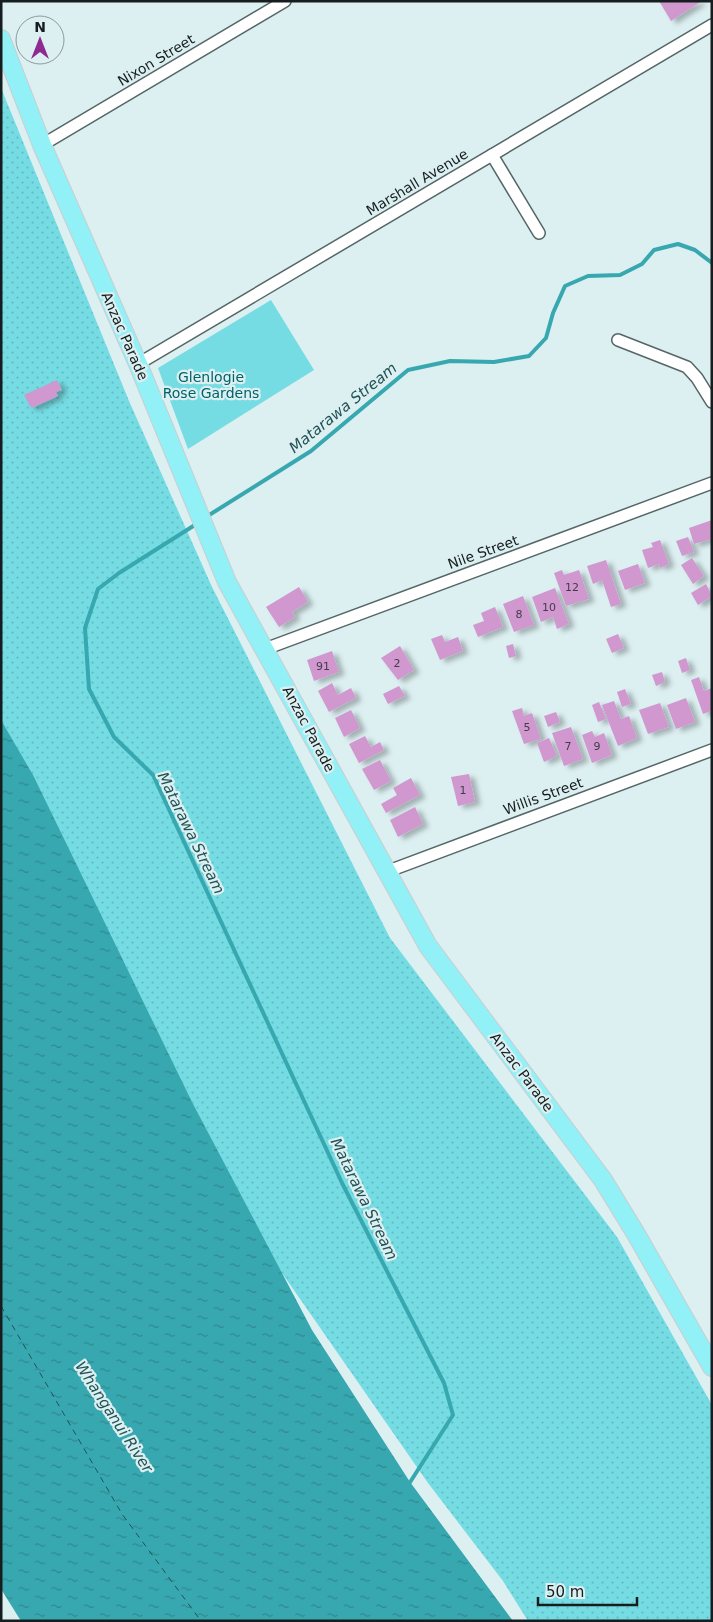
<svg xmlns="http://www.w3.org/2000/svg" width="713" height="1622" font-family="'DejaVu Sans',sans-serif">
	<defs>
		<pattern id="park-dots" width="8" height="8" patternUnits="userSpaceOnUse" patternTransform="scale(1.25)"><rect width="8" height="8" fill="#75dce3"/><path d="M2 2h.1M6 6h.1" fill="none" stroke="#64bcc2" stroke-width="1.8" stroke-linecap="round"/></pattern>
		<pattern id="water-ripples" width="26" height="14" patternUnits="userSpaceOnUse" patternTransform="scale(1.25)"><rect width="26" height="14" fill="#38a8b0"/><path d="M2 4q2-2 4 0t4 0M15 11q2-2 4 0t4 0" fill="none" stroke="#2e888f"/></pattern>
		<filter id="shadow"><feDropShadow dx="5.5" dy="3" stdDeviation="2.5" flood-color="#0004"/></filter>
	</defs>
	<rect width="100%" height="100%" fill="#dceff1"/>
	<!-- park -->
	<polygon fill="url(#park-dots)" points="1,88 129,401 212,587 390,938 617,1237 712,1405 712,1621 528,1621 503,1581 428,1483 250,1227 1,763"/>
	<!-- garden -->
	<polygon fill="#75dce3" points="271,300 314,370 188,449 158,368"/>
	<!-- water -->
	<polygon fill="url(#water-ripples)" points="1,720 33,775 192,1102 312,1330 410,1482 513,1621 21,1621 1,1589"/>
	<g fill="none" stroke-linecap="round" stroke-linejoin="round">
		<!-- stream -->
		<g stroke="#38a8b0" stroke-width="4">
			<polyline points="206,517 311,451 408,370 450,361 494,362 529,356 546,338 553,313 565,286 588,276 620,275 642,264 654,250 678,244 695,250 712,263"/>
			<polyline points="198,523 119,573 98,589 85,628 89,689 114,737 153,775 342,1183 444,1383 453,1415 407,1487"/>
		</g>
		<!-- ferry -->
		<polyline stroke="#225255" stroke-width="1" stroke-dasharray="6 5" stroke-linecap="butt" points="1,1306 122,1514 201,1621"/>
	</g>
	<!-- building -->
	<g fill="#d098cf" filter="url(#shadow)">
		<polygon points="659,1 702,1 671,21"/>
		<polygon points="57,380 62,390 56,392 58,396 32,408 30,406 24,395"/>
		<polygon points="712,520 712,539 694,544 689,528"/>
		<polygon points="688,537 694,552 682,556 676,541"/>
		<polygon points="660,540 669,564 660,568 659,564 648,568 642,550 653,547 651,543"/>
		<polygon points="692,558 704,576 693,584 681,565"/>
		<polygon points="606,560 621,604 611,607 602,580 593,584 587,566"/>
		<polygon points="638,564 645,583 625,590 618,571"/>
		<polygon points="562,570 564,575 579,570 589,599 566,606 554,573"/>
		<polygon points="706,584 712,596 698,605 691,593"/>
		<polygon points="299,587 308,602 292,612 295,617 279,627 266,607"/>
		<polygon points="555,588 569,624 557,629 553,617 541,622 532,597"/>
		<polygon points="523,596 534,625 514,632 503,604"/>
		<polygon points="495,607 503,627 478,637 473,625 484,621 481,613"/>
		<polygon points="618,634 624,648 612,653 606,639"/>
		<polygon points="442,635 445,642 458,637 463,651 440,660 431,639"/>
		<polygon points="513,644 516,656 509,658 506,646"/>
		<polygon points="400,646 414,670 398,680 381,658"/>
		<polygon points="332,651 339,672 314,681 307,660"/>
		<polygon points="686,658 690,670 682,673 678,661"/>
		<polygon points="662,672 665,682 656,686 652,675"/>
		<polygon points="699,677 704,691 712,688 711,711 703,714 691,680"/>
		<polygon points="332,683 338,695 351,688 356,698 329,712 318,691"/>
		<polygon points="399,686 405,696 388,704 383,694"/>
		<polygon points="625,689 631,704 622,707 617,692"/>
		<polygon points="686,698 695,722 676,729 667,705"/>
		<polygon points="614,701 621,719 629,716 637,738 618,746 602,705"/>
		<polygon points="599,702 606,719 598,722 592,705"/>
		<polygon points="660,703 669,727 648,734 639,710"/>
		<polygon points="522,708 524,716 532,713 541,739 524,744 512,711"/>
		<polygon points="351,710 360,728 344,737 335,718"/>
		<polygon points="556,712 560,722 548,727 544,716"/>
		<polygon points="571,727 583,759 564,766 552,733"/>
		<polygon points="592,731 595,737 604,733 612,755 592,763 582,735"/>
		<polygon points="365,736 371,747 380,742 384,750 359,763 349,744"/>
		<polygon points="549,738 557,756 544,762 537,743"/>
		<polygon points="380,760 391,781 374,790 362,769"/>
		<polygon points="469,774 475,802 458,806 451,777"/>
		<polygon points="411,778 420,795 386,813 381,804 397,795 393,788"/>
		<polygon points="415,807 423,824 398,837 390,820"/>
	</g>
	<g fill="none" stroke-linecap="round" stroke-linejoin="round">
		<defs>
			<g id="street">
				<polyline points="42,145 285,1"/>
				<polyline points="492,155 539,233"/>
				<polyline points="618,340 687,367 697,378 712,402"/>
				<polyline points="138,364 712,25"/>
				<polyline points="265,649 712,483"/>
				<polyline points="386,872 712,750"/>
			</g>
			<polyline id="primary" points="1,39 42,145 138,364 227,582 428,946 603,1180 636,1234 712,1367"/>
		</defs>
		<!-- street casing -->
		<use href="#street" stroke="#556667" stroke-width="14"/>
		<!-- primary casing -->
		<use href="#primary" stroke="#cccdce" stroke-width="20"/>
		<!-- street -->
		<use href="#street" stroke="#fff" stroke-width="11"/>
		<!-- primary -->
		<use href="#primary" stroke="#92f0f7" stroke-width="18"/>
	</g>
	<g text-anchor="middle" stroke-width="4.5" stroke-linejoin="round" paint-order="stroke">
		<!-- number labels -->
		<g font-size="11" fill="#443c4a">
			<text x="572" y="591">12</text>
			<text x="549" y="611">10</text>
			<text x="519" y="618">8</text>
			<text x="397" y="667">2</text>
			<text x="323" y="670">91</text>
			<text x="527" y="731">5</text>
			<text x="568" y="750">7</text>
			<text x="597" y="750">9</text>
			<text x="463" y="794">1</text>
		</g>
		<!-- street labels -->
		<g font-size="14" fill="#161d1e" stroke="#dceff1">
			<text transform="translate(156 60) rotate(-31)" y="5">Nixon Street</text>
			<text transform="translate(417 182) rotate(-31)" y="5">Marshall Avenue</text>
			<text transform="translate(125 336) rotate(66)" y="5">Anzac Parade</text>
			<text transform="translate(483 552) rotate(-20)" y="5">Nile Street</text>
			<text transform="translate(309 729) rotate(62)" y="5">Anzac Parade</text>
			<text transform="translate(543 796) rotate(-20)" y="5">Willis Street</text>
			<text transform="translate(522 1072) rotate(53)" y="5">Anzac Parade</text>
		</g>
		<!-- park labels -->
		<g font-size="14" fill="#006369" stroke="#dceff1">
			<text x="211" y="382">Glenlogie<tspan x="211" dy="16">Rose Gardens</tspan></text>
		</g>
		<!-- water labels -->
		<g font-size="15" font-style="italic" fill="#225255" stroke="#dceff1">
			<text transform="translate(343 408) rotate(-39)" y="5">Matarawa Stream</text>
			<text transform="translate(191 833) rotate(64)" y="5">Matarawa Stream</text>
			<text transform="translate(364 1199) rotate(64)" y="5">Matarawa Stream</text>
			<text transform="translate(114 1417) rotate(57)" y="5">Whanganui River</text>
		</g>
	</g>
	<!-- border -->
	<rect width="713" height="1622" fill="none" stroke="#161d1e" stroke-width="5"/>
	<!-- north arrow -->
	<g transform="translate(40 40)"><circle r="24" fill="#dceff1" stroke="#8d9b9d"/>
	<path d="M0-4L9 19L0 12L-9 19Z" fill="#8f2a91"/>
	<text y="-8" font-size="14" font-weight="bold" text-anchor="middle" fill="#161d1e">N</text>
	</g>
	<!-- scale -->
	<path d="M538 1597v8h99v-8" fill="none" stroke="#161d1e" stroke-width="2.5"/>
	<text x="546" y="1597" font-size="15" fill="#161d1e" stroke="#dceff1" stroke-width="4" paint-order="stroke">50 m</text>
</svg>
